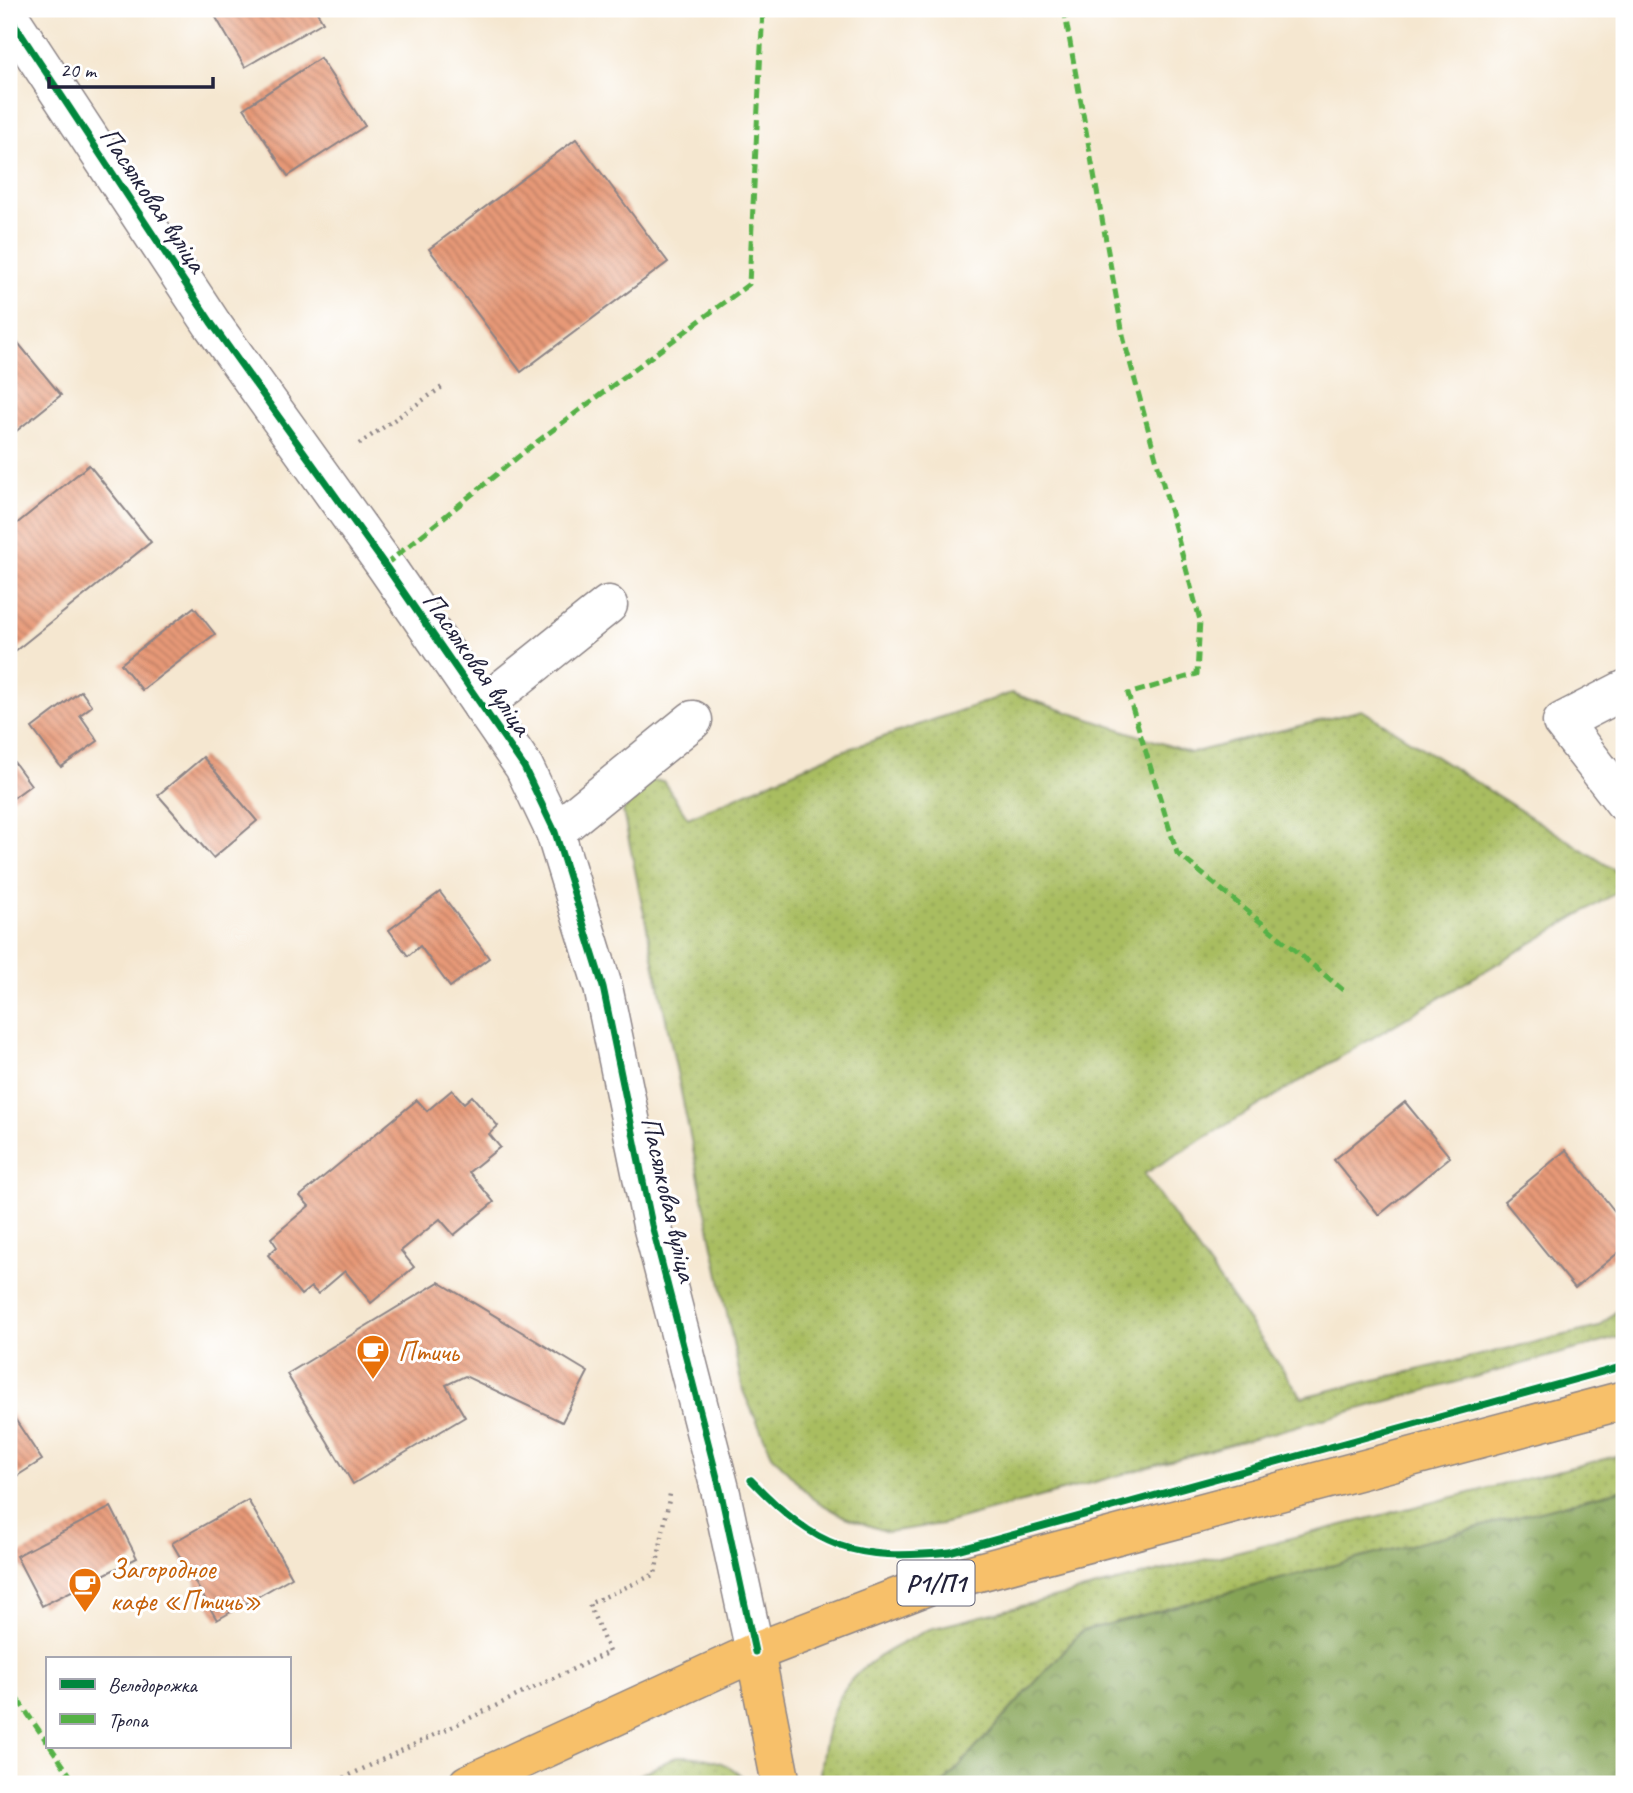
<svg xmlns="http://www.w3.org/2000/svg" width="1633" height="1793" font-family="Caveat,sans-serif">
	<defs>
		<pattern id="grass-dots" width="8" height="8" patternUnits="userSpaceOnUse" patternTransform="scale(1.75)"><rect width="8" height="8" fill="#a9bd61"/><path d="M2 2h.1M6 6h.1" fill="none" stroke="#91a255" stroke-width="1.8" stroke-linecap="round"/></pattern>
		<pattern id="forest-crowns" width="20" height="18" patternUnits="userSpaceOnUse" patternTransform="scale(1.75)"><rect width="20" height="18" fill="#86a457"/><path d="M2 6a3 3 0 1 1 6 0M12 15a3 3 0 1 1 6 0" fill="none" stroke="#6d8549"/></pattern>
		<pattern id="building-back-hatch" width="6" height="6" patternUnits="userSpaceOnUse" patternTransform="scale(1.75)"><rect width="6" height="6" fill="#e79977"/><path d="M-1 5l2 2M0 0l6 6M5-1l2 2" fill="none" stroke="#bb7c63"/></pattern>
	</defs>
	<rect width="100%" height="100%" fill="#fff"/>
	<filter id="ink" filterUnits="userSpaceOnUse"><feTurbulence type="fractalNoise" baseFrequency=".0143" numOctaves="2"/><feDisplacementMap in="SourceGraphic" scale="14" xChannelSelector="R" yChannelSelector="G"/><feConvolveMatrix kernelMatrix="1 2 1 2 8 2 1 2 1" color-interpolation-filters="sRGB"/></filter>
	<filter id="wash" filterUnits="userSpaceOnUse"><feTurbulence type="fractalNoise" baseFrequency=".00686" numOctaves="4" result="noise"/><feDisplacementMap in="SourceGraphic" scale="28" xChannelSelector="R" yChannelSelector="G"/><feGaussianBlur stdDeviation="1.57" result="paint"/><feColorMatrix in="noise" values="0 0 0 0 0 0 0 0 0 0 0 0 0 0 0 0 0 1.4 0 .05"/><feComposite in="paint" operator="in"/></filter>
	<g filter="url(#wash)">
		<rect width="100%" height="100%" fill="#f5e7d0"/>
		<!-- grass -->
		<g fill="url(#grass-dots)" stroke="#66704e" stroke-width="2">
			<polygon points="1011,693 1191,753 1362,710 1624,876 1624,888 1144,1174 1302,1397 1599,1327 1624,1304 1624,1336 942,1524 887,1532 845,1517 813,1499 772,1455 743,1391 623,812 638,780 663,781 688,818 834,754"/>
			<path d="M1624 1454V1489L1082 1631 943 1784H820C819 1770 822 1756 825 1741 837 1673 873 1658 930 1629Z"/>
			<path d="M678 1756C704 1756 733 1761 748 1784H621Z"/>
		</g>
		<!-- forest -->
		<polygon fill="url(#forest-crowns)" stroke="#546349" stroke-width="2" points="1624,1489 1624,1784 943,1784 1082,1631"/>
		<g id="blocks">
			<!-- building -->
			<g fill="url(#building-back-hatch)">
				<polygon points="211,9 315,9 323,22 245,67"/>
				<polygon points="320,58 365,126 288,176 244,108"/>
				<polygon points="576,139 668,262 521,372 429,249"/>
				<polygon points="9,248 16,258 9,263"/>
				<polygon points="14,338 61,395 9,437 9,342"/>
				<polygon points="89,465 151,542 9,656 9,530"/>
				<polygon points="194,607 215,634 142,690 121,664"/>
				<polygon points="81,691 92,706 80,715 98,741 61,767 32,728"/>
				<polygon points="203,757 257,821 213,858 158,795"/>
				<polygon points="14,762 31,785 9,801 9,766"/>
				<polygon points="440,892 489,958 450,987 420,946 408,956 389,930"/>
				<polygon points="452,1090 464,1103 472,1096 498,1126 489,1134 500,1147 469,1172 494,1202 454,1235 440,1219 401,1251 414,1267 371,1303 345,1271 318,1294 311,1287 301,1295 268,1255 277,1247 271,1238 309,1206 300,1196 417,1100 427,1111"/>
				<polygon points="1405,1102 1450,1157 1379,1215 1334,1160"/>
				<polygon points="1566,1150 1624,1223 1624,1248 1575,1288 1504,1201"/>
				<polygon points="439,1282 588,1372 562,1422 465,1376 446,1385 465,1417 353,1484 287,1374"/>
				<polygon points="11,1413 42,1460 9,1481 9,1414"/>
				<polygon points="248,1500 292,1577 217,1620 172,1543"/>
				<polygon points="111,1507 137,1558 42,1606 16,1556"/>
			</g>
		</g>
	</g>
	<g filter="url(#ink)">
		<use href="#blocks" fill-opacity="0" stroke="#8c8486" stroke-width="2"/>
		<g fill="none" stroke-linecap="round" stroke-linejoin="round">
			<defs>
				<g id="minor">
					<polyline points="9,16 212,324 385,565 524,767 555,832 603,987 652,1225 720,1489 755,1652"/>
					<polyline points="1624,690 1562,722 1624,802"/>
					<polyline points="482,706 608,605"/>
					<polyline points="555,832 693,720"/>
				</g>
				<polyline id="major" points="468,1784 755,1652 781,1784"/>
				<polyline id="highway" points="755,1652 930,1585 1624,1400"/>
			</defs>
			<!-- minor casing -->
			<use href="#minor" stroke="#8c8486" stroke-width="41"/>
			<!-- major casing -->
			<use href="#major" stroke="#8c8486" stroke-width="41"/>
			<!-- highway casing -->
			<use href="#highway" stroke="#8c8486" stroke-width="41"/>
			<!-- path -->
			<g stroke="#8c8486" stroke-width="4.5" stroke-dasharray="2 5" stroke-linecap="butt">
				<polyline points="359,444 445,385"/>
				<polyline points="331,1784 609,1652 589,1604 655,1574 670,1494"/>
			</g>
			<!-- minor -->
			<use href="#minor" stroke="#fff" stroke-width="38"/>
			<!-- major -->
			<use href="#major" stroke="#f7c06b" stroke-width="38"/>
			<!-- highway -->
			<use href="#highway" stroke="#f7c06b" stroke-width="38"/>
			<!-- quiet -->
			<g stroke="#55b146" stroke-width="5" stroke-dasharray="10 5" stroke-linecap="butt">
				<polyline points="1064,9 1124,340 1200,620 1197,674 1128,694 1177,853 1343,990"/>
				<polyline points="385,565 534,444 749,284 763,9"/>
				<polyline points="9,1687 47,1742"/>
				<polyline points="50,1746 76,1784"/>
			</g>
			<defs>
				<g id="cycleway">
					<polyline points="9,16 212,324 385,565 524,767 555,832 603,987 652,1225 720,1489 755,1652"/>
					<path d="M751 1480C818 1550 854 1561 950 1552L1624 1366"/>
				</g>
			</defs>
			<!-- cycleway casing -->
			<use href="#cycleway" stroke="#fff" stroke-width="11"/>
			<!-- cycleway -->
			<use href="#cycleway" stroke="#00873e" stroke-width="7"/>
		</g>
	</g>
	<!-- icons -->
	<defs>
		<symbol id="cafe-pin" viewBox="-11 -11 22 30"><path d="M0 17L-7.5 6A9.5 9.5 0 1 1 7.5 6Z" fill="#e8710a" stroke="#fff"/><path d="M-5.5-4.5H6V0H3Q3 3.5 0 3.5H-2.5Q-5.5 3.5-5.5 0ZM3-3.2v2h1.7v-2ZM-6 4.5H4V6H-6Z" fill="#fff"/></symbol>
	</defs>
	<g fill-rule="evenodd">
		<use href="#cafe-pin" x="354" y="1332" width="38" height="52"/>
		<use href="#cafe-pin" x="66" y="1565" width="38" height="52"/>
	</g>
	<g text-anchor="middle" stroke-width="6" stroke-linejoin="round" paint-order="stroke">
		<!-- shield labels -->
		<rect fill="#fff" stroke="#646476" stroke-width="2" x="897.5" y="1560.5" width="77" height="45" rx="5"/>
		<g font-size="26" font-weight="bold" fill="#22223b">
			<text x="936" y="1592">Р1/П1</text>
		</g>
		<!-- street labels -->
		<g font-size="28" fill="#22223b" stroke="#fff">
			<text transform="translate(154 199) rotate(56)" y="10">Пасялковая вуліца</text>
			<text transform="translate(478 663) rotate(55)" y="10">Пасялковая вуліца</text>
			<text transform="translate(670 1199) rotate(77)" y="10">Пасялковая вуліца</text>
		</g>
		<!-- food labels -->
		<g font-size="28" fill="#c56008" stroke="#fff" text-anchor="start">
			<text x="398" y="1361">Птичь</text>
			<text x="110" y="1578">Загородное<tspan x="110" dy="32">кафе «Птичь»</tspan></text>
		</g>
	</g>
	<!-- margin -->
	<rect width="1633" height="1793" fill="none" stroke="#fff" stroke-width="35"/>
	<!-- legend -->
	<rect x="46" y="1657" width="245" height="91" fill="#ffffff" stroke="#a7a7b1" stroke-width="2"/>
	<rect x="60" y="1679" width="35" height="10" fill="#00873e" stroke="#a7a7b1" stroke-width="2"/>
	<text x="108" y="1692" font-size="21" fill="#22223b">Велодорожка</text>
	<rect x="60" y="1714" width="35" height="10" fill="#55b146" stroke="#a7a7b1" stroke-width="2"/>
	<text x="108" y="1727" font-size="21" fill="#22223b">Тропа</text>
	<!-- scale -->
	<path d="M49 77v10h164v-10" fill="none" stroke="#22223b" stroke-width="3.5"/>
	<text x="60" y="77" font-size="21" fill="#22223b" stroke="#ffffff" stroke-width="5" paint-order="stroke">20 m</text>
</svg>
